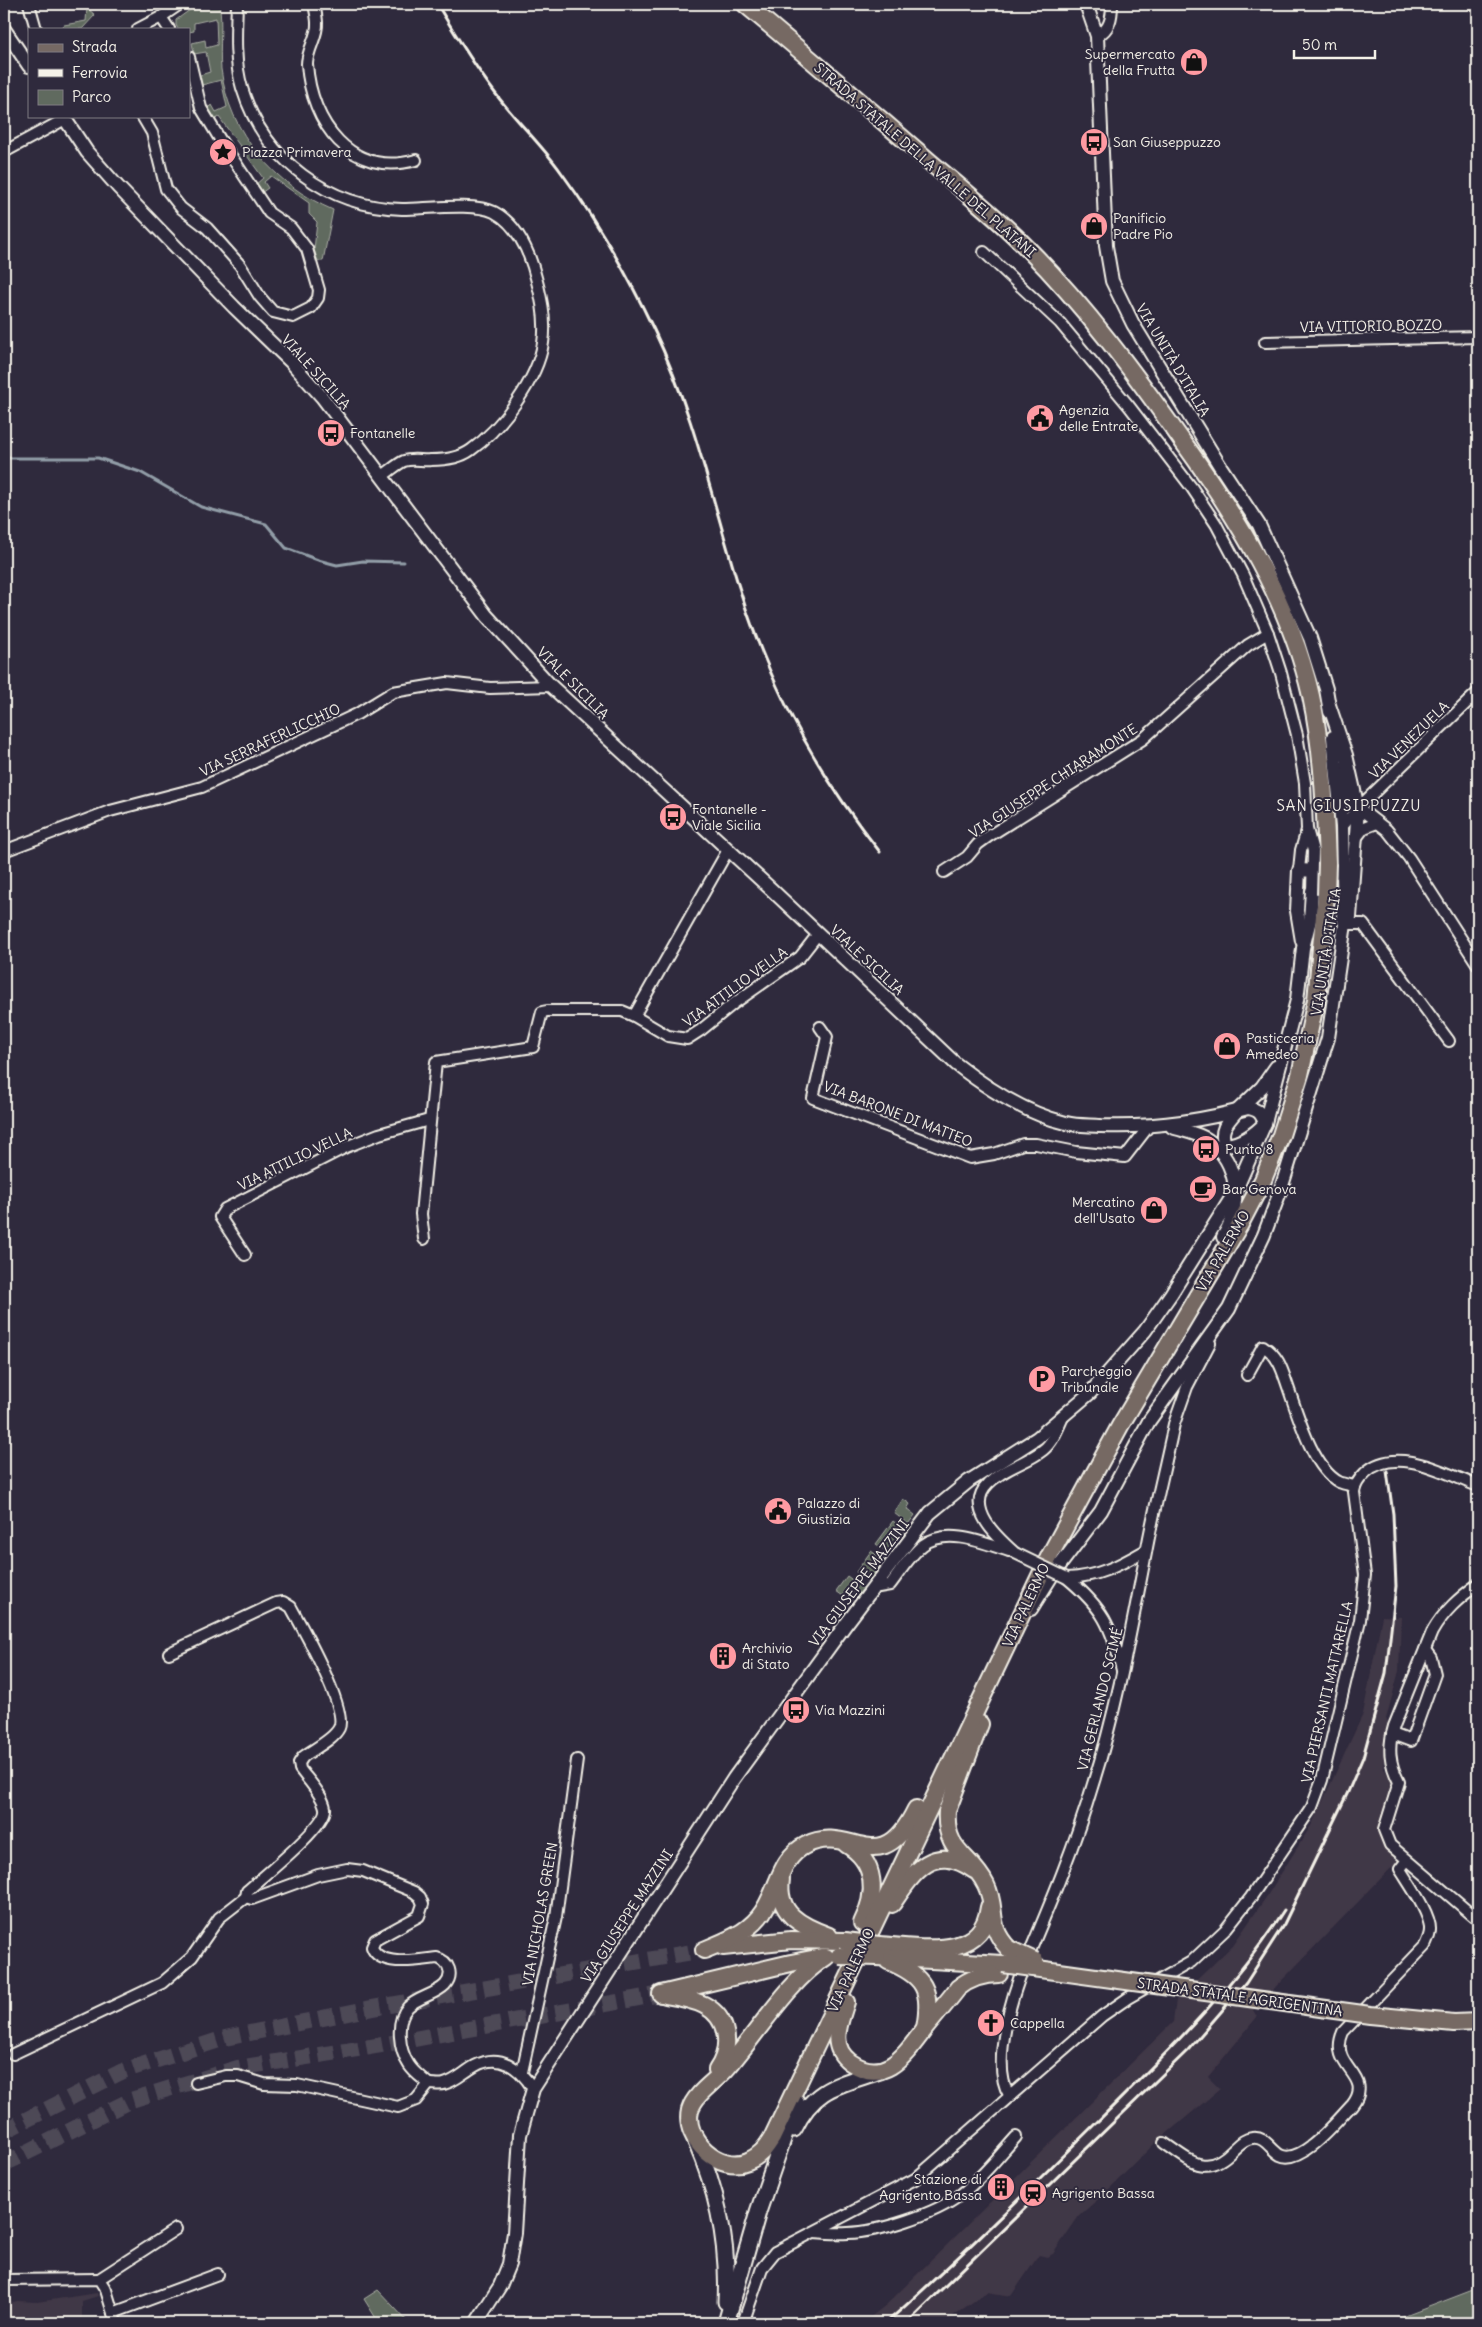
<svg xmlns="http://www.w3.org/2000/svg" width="1482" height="2327" font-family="Delius,sans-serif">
	<rect width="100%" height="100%" fill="#2f2a3d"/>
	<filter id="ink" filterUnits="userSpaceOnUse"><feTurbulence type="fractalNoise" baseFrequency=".02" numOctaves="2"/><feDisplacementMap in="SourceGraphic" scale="10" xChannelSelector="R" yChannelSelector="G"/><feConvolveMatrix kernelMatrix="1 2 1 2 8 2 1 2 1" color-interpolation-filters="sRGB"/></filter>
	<g filter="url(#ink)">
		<!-- built -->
		<g fill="#413746">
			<polygon points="1382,1616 1401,1617 1399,1671 1386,1719 1389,1724 1383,1767 1392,1781 1380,1830 1384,1844 1397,1862 1253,2010 1257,2017 1208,2077 1220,2089 1153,2145 1105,2193 1079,2216 1053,2254 1047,2257 1039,2255 1011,2296 987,2292 943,2323 863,2323 886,2305 1173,2022 1176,2000 1233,1945 1267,1896 1312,1824 1363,1714"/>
			<polygon points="97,2293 98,2296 82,2301 82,2323 4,2323 4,2305 17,2301 37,2302"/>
		</g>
		<!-- green -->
		<g fill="#606a5f" stroke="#aaaea4">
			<path d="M198 4H219C223 20 219 49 221 69 229 134 275 185 333 210L323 261H318L314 250 317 222 309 214V203L271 176 264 182 268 188 261 193 255 185 263 178 219 117 213 121 205 109 212 105 216 112 227 107 221 80 198 86 197 76 210 72 206 52 194 54 192 43 205 40 206 48 217 45 216 18 194 23V31L189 32V29H178L176 25V20Z"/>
			<polygon points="87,8 95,15 82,29 60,29 64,25 86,21"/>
			<polygon points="903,1499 910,1504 907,1509 915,1515 908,1524 894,1513"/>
			<polygon points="893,1521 905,1530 888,1552 876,1544"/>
			<polygon points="871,1551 884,1560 868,1582 856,1572"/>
			<polygon points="847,1576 863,1588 856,1598 847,1591 843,1596 836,1591"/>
			<polygon points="1478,2288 1478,2323 1386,2323 1387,2323"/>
			<polygon points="378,2290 408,2322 379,2323 364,2299"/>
		</g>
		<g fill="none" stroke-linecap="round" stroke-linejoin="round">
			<!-- stream -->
			<polyline stroke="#929ea8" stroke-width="3" points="4,458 98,458 140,472 201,507 266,524 286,548 318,560 337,565 363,561 404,562"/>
			<!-- primary-tunnel -->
			<g stroke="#4d4857" stroke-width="16" stroke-dasharray="16 8" stroke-linecap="butt">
				<polyline points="4,2131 123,2071 225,2038 367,2009 704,1950"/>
				<polyline points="4,2164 131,2100 238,2068 370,2047 661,1994"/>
			</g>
			<defs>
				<g id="minor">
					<polyline points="29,4 36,29"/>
					<path d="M237 4C236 31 234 61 242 88 264 160 328 207 402 209 426 209 474 202 494 212 515 223 526 245 533 267 540 291 547 318 543 343 538 379 501 429 471 450 460 458 445 460 431 460 423 461 412 458 404 461 397 464 389 472 382 476"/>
					<path d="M314 4C315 10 317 17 317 23 318 36 307 50 307 64 311 123 351 178 416 160"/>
					<polyline points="161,17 169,29"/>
					<polyline points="138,29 161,17 180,4"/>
					<path d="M1097 36C1110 30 1112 17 1112 4"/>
					<polyline points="142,116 152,133 166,189 181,208 207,228 240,265 260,297 273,312 293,317 311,308 318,298 319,290 307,249 291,228 269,213 221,141 201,108 189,57"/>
					<polyline points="4,152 65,119"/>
					<polyline points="984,252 1060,323 1129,406 1192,488 1216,524 1243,575 1268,633 1281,673 1297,735 1305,783 1307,829 1313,851 1312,891"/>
					<polyline points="1265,342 1478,337"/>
					<polyline points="1339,766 1351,802 1387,830 1409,858 1478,965"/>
					<polyline points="1342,827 1358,808 1478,692"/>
					<polyline points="1357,837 1364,828 1377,823"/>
					<polyline points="4,851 110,811 202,787 357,714 393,692 447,683 490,688 551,686"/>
					<polyline points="1299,870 1301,850 1307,830"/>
					<polyline points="944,872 967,857 978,844 989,836 1143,739 1248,645 1268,633"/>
					<polyline points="1345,924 1363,924 1449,1041"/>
					<polyline points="634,1016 728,850"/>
					<polyline points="820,1027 827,1037 813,1098 970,1158 994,1154 1023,1144 1036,1144 1076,1152 1125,1157 1149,1126"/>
					<polyline points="424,1239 421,1214 436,1062 533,1047 542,1012 547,1011 622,1011 634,1016 668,1036 687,1039 701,1030 733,1004 800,957 818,934"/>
					<polyline points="245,1255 220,1217 225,1209 346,1147 379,1134 429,1120"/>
					<path d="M1247 1375 1263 1346C1278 1355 1282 1369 1287 1384 1297 1412 1312 1468 1339 1482 1344 1484 1350 1485 1354 1486"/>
					<path d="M1015 1553C998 1538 964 1508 988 1484 1003 1468 1027 1463 1043 1450 1053 1442 1058 1428 1063 1417"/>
					<path d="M1067 1578C1103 1608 1111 1625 1122 1670"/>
					<path d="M1067 1578C1098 1577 1120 1565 1146 1550"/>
					<path d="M1478 1584C1459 1598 1444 1611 1432 1632L1394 1726C1388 1747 1389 1763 1399 1782L1384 1830 1390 1845 1478 1920"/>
					<path d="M873 1588 890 1585C900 1572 910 1555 923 1545 947 1527 984 1543 1009 1551"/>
					<path d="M169 1653 276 1603 283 1602 291 1607C302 1627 348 1709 339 1728 333 1740 313 1749 303 1757L299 1763 300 1769C307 1779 323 1795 325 1808 328 1825 261 1878 247 1891L246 1897 252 1899 318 1875 347 1869 363 1871 414 1892 420 1897 423 1904 419 1916 375 1940 372 1947C379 1968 420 1960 437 1958 449 1961 454 1975 445 1985 435 1995 418 1997 408 2007 395 2021 399 2050 409 2065 414 2073 422 2078 429 2084"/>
					<polyline points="1392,1734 1411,1741 1435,1674 1431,1658 1425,1650"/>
					<polyline points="13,2054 162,1983 192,1957 219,1918 246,1897"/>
					<polyline points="522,2072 556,1917 577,1760"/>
					<polyline points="196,2083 226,2076 238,2076 264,2084 297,2085 398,2107 416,2100 429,2084"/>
					<path d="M429 2084C434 2084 440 2085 444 2084 456 2081 464 2072 475 2066 500 2052 520 2068 533 2089"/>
					<path d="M1009 2095C990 2064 1013 1992 1026 1961 1051 1902 1075 1845 1093 1784 1117 1709 1131 1630 1146 1553 1154 1509 1165 1467 1174 1424L1187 1387 1210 1343"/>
					<path d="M1164 2143C1190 2161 1206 2178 1233 2150 1239 2145 1243 2139 1252 2138 1265 2136 1270 2149 1280 2155 1302 2166 1338 2119 1352 2105 1376 2074 1327 2069 1343 2032L1425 1946C1427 1941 1430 1936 1430 1930 1431 1914 1409 1884 1400 1869L1407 1860"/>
					<path d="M814 2232C825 2233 837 2234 848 2233 879 2232 936 2214 960 2195 981 2179 998 2157 1016 2137"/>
					<polyline points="99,2279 176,2229"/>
					<polyline points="4,2280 99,2279 106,2290 116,2323"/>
					<polyline points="113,2313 218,2274"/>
					<path d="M743 2323 762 2268 775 2252 915 2179 1102 2016 1128 1998 1191 1962 1225 1930 1251 1897 1312 1807 1322 1780 1360 1620 1365 1575 1354 1492C1355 1484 1359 1479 1365 1473 1396 1444 1446 1474 1478 1486"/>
				</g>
				<g id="tertiary">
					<polyline points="1086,4 1097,36 1106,246 1112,281 1133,324 1220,466 1259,525 1310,638 1326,689 1330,712"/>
					<polyline points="4,29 29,66"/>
					<path d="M63 116 87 152 118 187 234 307 291 362 322 397 487 616 551 686 772 890 956 1064C988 1089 1026 1114 1066 1123 1077 1126 1090 1125 1101 1126 1153 1128 1198 1122 1248 1108 1259 1110 1261 1113 1265 1123 1254 1135 1242 1143 1226 1145 1218 1132 1227 1122 1236 1112"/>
					<polyline points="1333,737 1342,827 1344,921"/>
					<polyline points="1302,941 1297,911 1299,870 1335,872"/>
					<polyline points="1238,1110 1262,1087 1276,1067"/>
					<path d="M1172 1127C1184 1131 1198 1133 1208 1140 1240 1163 1242 1206 1223 1237"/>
					<polyline points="1031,1609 1051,1577 1101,1511 1149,1421 1229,1309 1264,1235 1280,1192 1328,1038 1345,924 1350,917 1358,808 1346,755 1329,705"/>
					<polyline points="476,2323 500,2286 509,2264 514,2233 520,2135 533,2089 734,1778 846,1624 930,1513 969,1481 1037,1438 1090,1393 1145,1331 1171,1294 1235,1192 1265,1123 1297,1000 1303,948 1310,920 1312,891"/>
				</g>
				<g id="secondary">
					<path d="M794 2129C814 2087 839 2085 880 2071"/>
					<path d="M696 2142C718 2193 729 2246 726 2302"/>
					<polyline points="726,2323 758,2212 796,2101"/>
				</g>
				<g id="primary">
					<path d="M745 4C807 56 869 109 930 162 963 190 997 217 1027 248 1086 307 1135 374 1183 442 1238 518 1290 603 1311 696 1323 751 1325 807 1327 863"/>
					<path d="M980 1724 947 1811C944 1853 971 1854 986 1885 998 1909 986 1926 1009 1949"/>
					<path d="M846 1844C877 1862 877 1894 862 1923"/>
					<path d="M781 1879C776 1914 801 1926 829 1936"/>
					<path d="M892 1904C913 1873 933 1841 974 1870"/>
					<path d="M879 1945C919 1947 982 1962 989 1907"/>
					<polyline points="723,1947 791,1940 845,1941"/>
					<path d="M704 1950C724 1942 745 1934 759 1917 778 1895 778 1858 806 1845 851 1822 880 1883 916 1809"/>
					<path d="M826 1957C790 1979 756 2035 727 2068 716 2081 695 2093 690 2110 683 2140 720 2173 748 2161 760 2156 766 2148 772 2138L1050 1555 1120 1426 1239 1226 1263 1180 1281 1135 1300 1075 1316 1000 1326 895"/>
					<polyline points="877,1957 1003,1964"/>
					<path d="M888 1961C925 1976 932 1990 925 2028"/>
					<polyline points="661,1994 791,1963 822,1957"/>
					<path d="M666 1995C679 1997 692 1999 704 2005 729 2018 732 2048 717 2070"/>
					<path d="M846 2002C840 2022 828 2046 850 2062 886 2087 906 2053 926 2027 937 2014 948 2001 958 1988 970 1978 984 1974 999 1974"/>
				</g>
			</defs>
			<!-- minor casing -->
			<use href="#minor" stroke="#f4f1e8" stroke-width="14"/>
			<!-- tertiary casing -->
			<use href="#tertiary" stroke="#f4f1e8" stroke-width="16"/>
			<!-- secondary casing -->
			<use href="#secondary" stroke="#f4f1e8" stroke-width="19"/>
			<!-- primary casing -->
			<use href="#primary" stroke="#f4f1e8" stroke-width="20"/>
			<!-- minor -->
			<use href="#minor" stroke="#2f2a3d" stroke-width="10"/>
			<!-- tertiary -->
			<use href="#tertiary" stroke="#2f2a3d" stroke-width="12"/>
			<!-- secondary -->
			<use href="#secondary" stroke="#2f2a3d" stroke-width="15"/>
			<!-- primary -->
			<use href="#primary" stroke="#766964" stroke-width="16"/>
			<!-- rail -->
			<g stroke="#f4f1e8" stroke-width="3">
				<path d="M437 4C455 34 474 65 495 93 516 121 541 144 561 172 597 221 628 275 654 330 693 411 712 499 738 584 768 683 816 772 880 852"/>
				<path d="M886 2323C959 2259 1028 2190 1097 2122 1164 2055 1233 1990 1284 1910"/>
				<polyline points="907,2323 1188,2050 1246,1983 1284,1924 1348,1792 1363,1757 1386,1673 1396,1586 1393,1514 1387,1471"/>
			</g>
			<defs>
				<polyline id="minor-bridge" points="1015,1553 1067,1578"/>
				<g id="primary-bridge">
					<polyline points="1326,895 1327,863"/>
					<polyline points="845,1941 879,1945"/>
					<polyline points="1009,1949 1035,1961"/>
					<polyline points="839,1956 877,1957"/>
					<polyline points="1003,1964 1370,2015 1454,2023 1478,2022"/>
				</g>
			</defs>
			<!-- minor-bridge casing -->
			<use href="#minor-bridge" stroke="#f4f1e8" stroke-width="14" stroke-linecap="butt"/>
			<!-- primary-bridge casing -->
			<use href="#primary-bridge" stroke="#f4f1e8" stroke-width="20" stroke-linecap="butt"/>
			<!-- minor-bridge -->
			<use href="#minor-bridge" stroke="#2f2a3d" stroke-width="10"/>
			<!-- primary-bridge -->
			<use href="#primary-bridge" stroke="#766964" stroke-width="16"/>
		</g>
	</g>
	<!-- icons -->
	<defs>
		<symbol id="shop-disc" viewBox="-11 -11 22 22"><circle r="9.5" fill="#ff9aa2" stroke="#2f2a3d"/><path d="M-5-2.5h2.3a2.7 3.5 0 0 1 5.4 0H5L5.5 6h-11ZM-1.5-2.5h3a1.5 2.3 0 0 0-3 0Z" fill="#111"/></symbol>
		<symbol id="bus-disc" viewBox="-11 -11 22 22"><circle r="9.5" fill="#ff9aa2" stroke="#2f2a3d"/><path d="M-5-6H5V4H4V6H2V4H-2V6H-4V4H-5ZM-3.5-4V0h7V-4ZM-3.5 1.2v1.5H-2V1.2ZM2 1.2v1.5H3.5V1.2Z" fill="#111"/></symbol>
		<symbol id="sight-disc" viewBox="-11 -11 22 22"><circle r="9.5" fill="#ff9aa2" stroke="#2f2a3d"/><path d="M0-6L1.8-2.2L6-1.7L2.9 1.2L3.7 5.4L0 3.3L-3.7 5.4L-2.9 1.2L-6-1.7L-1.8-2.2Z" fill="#111"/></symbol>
		<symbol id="civic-disc" viewBox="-11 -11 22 22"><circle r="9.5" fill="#ff9aa2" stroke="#2f2a3d"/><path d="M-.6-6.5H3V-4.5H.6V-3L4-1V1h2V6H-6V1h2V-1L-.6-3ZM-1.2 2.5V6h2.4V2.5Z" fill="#111"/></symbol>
		<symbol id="cafe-disc" viewBox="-11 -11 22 22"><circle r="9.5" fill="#ff9aa2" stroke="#2f2a3d"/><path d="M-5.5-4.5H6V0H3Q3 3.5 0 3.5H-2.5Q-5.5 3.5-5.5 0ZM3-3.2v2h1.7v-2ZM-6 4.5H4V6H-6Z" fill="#111"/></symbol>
		<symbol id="parking-disc" viewBox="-11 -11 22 22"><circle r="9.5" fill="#ff9aa2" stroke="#2f2a3d"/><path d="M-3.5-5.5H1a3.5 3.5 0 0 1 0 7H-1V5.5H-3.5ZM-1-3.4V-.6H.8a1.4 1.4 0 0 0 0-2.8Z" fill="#111"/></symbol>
		<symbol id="building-disc" viewBox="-11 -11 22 22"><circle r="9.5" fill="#ff9aa2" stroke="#2f2a3d"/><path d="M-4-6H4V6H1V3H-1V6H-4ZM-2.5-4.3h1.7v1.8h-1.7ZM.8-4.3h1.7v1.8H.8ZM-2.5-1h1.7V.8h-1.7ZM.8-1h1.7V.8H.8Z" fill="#111"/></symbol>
		<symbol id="church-disc" viewBox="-11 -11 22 22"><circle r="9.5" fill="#ff9aa2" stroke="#2f2a3d"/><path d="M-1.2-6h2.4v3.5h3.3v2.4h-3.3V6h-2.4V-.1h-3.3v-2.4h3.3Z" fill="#111"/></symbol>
		<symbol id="station-disc" viewBox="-11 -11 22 22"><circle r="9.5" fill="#ff9aa2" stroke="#2f2a3d"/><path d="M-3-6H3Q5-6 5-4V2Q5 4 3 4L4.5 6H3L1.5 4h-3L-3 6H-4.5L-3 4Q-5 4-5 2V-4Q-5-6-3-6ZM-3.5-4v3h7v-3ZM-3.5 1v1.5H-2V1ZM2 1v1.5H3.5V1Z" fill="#111"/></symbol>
	</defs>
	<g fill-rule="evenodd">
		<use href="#shop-disc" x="1178" y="46" width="32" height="32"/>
		<use href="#bus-disc" x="1078" y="126" width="32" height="32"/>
		<use href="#sight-disc" x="207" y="136" width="32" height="32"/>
		<use href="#shop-disc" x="1078" y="210" width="32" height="32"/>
		<use href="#civic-disc" x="1024" y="402" width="32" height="32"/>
		<use href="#bus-disc" x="315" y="417" width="32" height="32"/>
		<use href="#bus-disc" x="657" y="801" width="32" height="32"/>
		<use href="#shop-disc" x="1211" y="1030" width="32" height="32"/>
		<use href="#bus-disc" x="1190" y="1133" width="32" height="32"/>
		<use href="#cafe-disc" x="1187" y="1173" width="32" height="32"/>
		<use href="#shop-disc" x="1138" y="1194" width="32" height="32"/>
		<use href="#parking-disc" x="1026" y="1363" width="32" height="32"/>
		<use href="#civic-disc" x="762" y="1495" width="32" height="32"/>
		<use href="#building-disc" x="707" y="1640" width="32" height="32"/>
		<use href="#bus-disc" x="780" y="1694" width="32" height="32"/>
		<use href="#church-disc" x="975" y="2007" width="32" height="32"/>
		<use href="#building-disc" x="985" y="2171" width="32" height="32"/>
		<use href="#station-disc" x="1017" y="2177" width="32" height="32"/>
	</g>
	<g text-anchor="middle" stroke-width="4" stroke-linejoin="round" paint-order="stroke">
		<!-- poi labels -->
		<g font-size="14" fill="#f4f1e8" stroke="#2f2a3d" text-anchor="start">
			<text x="1175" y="59" text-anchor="end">Supermercato<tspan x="1175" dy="16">della Frutta</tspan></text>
			<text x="1113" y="147">San Giuseppuzzo</text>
			<text x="242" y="157">Piazza Primavera</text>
			<text x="1113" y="223">Panificio<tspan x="1113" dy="16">Padre Pio</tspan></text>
			<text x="1059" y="415">Agenzia<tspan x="1059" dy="16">delle Entrate</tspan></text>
			<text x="350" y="438">Fontanelle</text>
			<text x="692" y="814">Fontanelle -<tspan x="692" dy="16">Viale Sicilia</tspan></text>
			<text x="1246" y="1043">Pasticceria<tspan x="1246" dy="16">Amedeo</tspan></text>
			<text x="1225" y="1154">Punto 8</text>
			<text x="1222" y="1194">Bar Genova</text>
			<text x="1135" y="1207" text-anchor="end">Mercatino<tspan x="1135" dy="16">dell'Usato</tspan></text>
			<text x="1061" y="1376">Parcheggio<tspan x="1061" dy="16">Tribunale</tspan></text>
			<text x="797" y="1508">Palazzo di<tspan x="797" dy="16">Giustizia</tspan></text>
			<text x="742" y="1653">Archivio<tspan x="742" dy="16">di Stato</tspan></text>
			<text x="815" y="1715">Via Mazzini</text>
			<text x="1010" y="2028">Cappella</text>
			<text x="982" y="2184" text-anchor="end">Stazione di<tspan x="982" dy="16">Agrigento Bassa</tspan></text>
			<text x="1052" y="2198">Agrigento Bassa</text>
		</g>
		<!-- street labels -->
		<g font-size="14" fill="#f4f1e8" stroke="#2f2a3d">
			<text transform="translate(925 160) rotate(41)" y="5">STRADA STATALE DELLA VALLE DEL PLATANI</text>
			<text transform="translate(1371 326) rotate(-1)" y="5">VIA VITTORIO BOZZO</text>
			<text transform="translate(1173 360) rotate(59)" y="5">VIA UNITÀ D'ITALIA</text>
			<text transform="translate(316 372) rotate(48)" y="5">VIALE SICILIA</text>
			<text transform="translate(573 683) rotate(45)" y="5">VIALE SICILIA</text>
			<text transform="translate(270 740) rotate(-25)" y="5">VIA SERRAFERLICCHIO</text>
			<text transform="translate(1409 740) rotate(-44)" y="5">VIA VENEZUELA</text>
			<text transform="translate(1053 781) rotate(-33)" y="5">VIA GIUSEPPE CHIARAMONTE</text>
			<text transform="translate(1326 952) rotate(-81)" y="5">VIA UNITÀ D'ITALIA</text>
			<text transform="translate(867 960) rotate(43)" y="5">VIALE SICILIA</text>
			<text transform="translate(735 987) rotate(-36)" y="5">VIA ATTILIO VELLA</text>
			<text transform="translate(898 1114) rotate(21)" y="5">VIA BARONE DI MATTEO</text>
			<text transform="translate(295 1159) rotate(-26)" y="5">VIA ATTILIO VELLA</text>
			<text transform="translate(1223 1251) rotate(-60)" y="5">VIA PALERMO</text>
			<text transform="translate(859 1583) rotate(-53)" y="5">VIA GIUSEPPE MAZZINI</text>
			<text transform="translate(1026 1605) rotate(-65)" y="5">VIA PALERMO</text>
			<text transform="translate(1327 1692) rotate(-77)" y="5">VIA PIERSANTI MATTARELLA</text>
			<text transform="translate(1100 1699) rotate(-76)" y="5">VIA GERLANDO SCIMÉ</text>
			<text transform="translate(540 1914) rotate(-80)" y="5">VIA NICHOLAS GREEN</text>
			<text transform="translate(627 1916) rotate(-57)" y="5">VIA GIUSEPPE MAZZINI</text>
			<text transform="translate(851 1970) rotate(-65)" y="5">VIA PALERMO</text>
			<text transform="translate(1240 1997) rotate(8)" y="5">STRADA STATALE AGRIGENTINA</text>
		</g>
		<!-- neighbourhood labels -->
		<g font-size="15" letter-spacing="1" fill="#f4f1e8" stroke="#2f2a3d">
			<text x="1349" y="811">SAN GIUSIPPUZZU</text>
		</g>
	</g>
	<!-- margin -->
	<rect width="1482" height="2327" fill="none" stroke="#2f2a3d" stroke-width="20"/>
	<rect x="10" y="10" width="1462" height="2307" fill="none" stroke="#f4f1e8" stroke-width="2" filter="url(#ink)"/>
	<!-- legend -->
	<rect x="28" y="28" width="162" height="90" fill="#2f2a3d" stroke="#7e7a81"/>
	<rect x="38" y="44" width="25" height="8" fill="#766964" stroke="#7e7a81"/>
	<text x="72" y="52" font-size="15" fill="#f4f1e8">Strada</text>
	<rect x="38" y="69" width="25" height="8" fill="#f4f1e8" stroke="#7e7a81"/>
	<text x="72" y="78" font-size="15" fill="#f4f1e8">Ferrovia</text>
	<rect x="38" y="90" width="25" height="15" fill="#606a5f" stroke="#7e7a81"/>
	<text x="72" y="102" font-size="15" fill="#f4f1e8">Parco</text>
	<!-- scale -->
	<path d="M1294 50v8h81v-8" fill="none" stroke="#f4f1e8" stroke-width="2.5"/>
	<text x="1302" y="50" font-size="15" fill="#f4f1e8" stroke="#2f2a3d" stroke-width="4" paint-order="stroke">50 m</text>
</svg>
